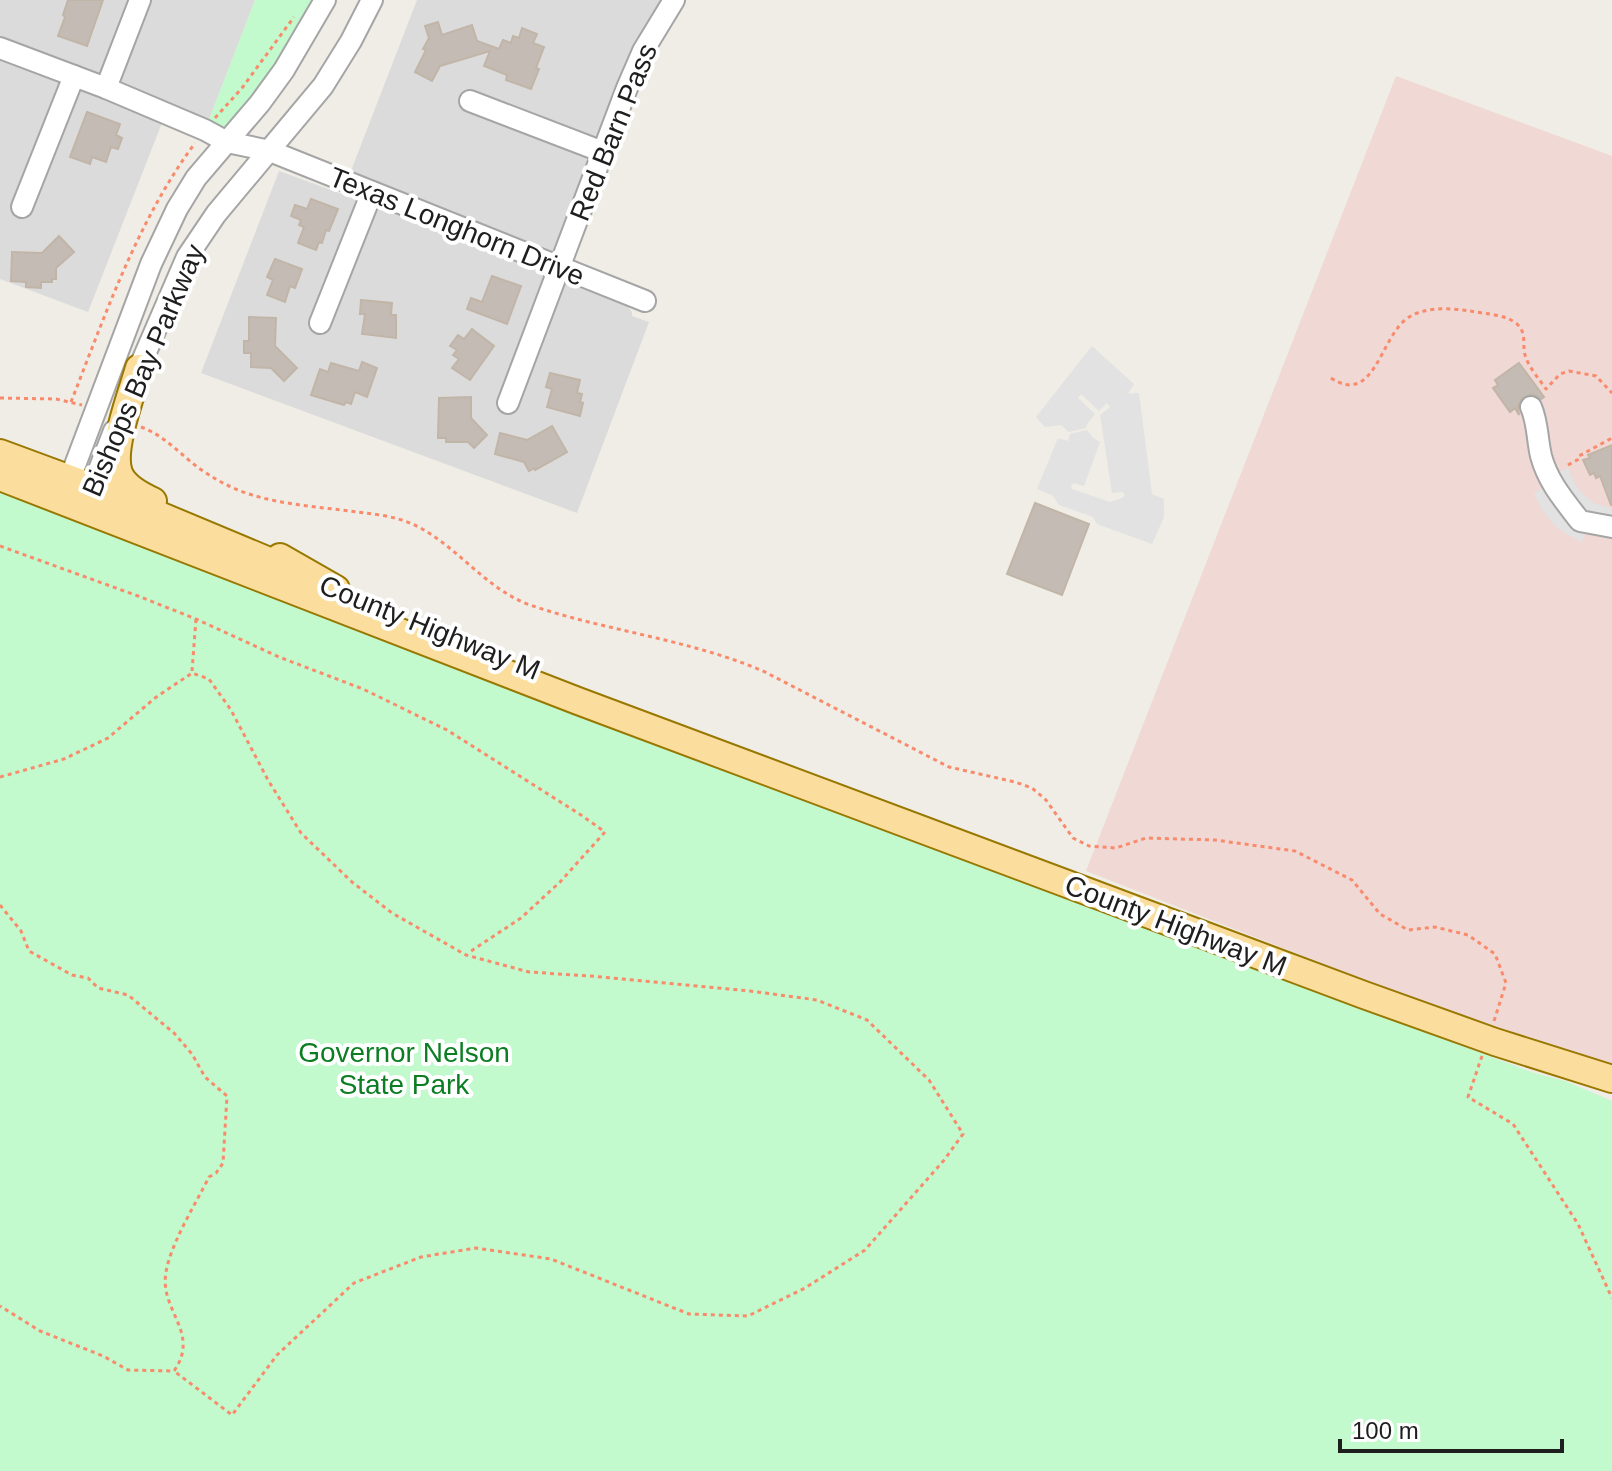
<svg xmlns="http://www.w3.org/2000/svg" width="1612" height="1471" font-family="Helvetica,sans-serif">
	<rect width="100%" height="100%" fill="#efede5"/>
	<!-- residential -->
	<g fill="#dcdbdb">
		<polygon points="0,0 255,0 207,125 167,110 88,312 0,279"/>
		<polygon points="417,0 665,0 546,275 627,306 632,312 632,316 649,322 577,513 201,373 279,171 342,194"/>
	</g>
	<!-- commercial -->
	<polygon fill="#f0d8d4" points="1396,76 1612,156 1612,1069 1508,1036 1086,871"/>
	<!-- park -->
	<g fill="#c2f9cd">
		<polygon points="255,0 316,0 289,50 231,124 220,128 207,125"/>
		<polygon points="0,481 1409,1023 1428,1033 1534,1073 1565,1081 1612,1101 1612,1471 0,1471"/>
	</g>
	<!-- parking -->
	<g fill="#e2e2e2">
		<polygon points="1092,346 1134,384 1128,394 1139,393 1152,494 1164,499 1164,517 1152,544 1097,524 1093,517 1059,505 1052,495 1037,489 1058,438 1068,441 1070,434 1087,430 1093,438 1100,442 1084,486 1074,483 1071,485 1072,489 1110,502 1122,498 1125,495 1123,492 1112,493 1100,415 1110,407 1107,403 1099,411 1081,394 1078,398 1095,414 1087,424 1086,428 1069,432 1061,425 1045,427 1036,417"/>
		<polygon points="1568,468 1575,484 1583,494 1594,503 1612,509 1612,538 1587,532 1581,542 1557,528 1542,510 1534,493 1542,488 1539,480"/>
	</g>
	<!-- building -->
	<g fill="#c4bcb4" stroke="#c1b5a7" stroke-width="2">
		<polygon points="68,0 103,0 87,46 58,36 65,17 63,15"/>
		<polygon points="438,22 442,35 472,25 477,41 499,49 503,40 511,43 513,36 519,38 522,28 537,34 533,43 544,47 536,68 539,69 531,89 506,80 507,75 484,66 490,51 440,66 432,81 415,72 426,50 423,49 429,38 425,26"/>
		<polygon points="87,112 120,124 116,135 122,138 118,149 111,147 106,162 92,157 90,164 70,157"/>
		<polygon points="311,199 338,209 329,231 326,230 322,243 319,242 316,250 298,243 304,227 299,225 301,220 291,216 295,205 307,209"/>
		<polygon points="59,236 74,252 56,268 56,279 52,279 52,282 41,282 41,288 26,287 26,282 11,281 12,252 42,253"/>
		<polygon points="275,259 302,269 295,288 290,286 285,302 267,295 273,280 267,277"/>
		<polygon points="492,276 521,286 507,324 467,309 471,298 482,302"/>
		<polygon points="361,300 392,303 391,315 396,315 396,338 362,334 365,314 360,314"/>
		<polygon points="249,317 276,318 275,346 297,368 284,381 271,368 251,367 251,353 244,353 244,341 249,341"/>
		<polygon points="472,329 494,346 470,380 452,368 459,359 453,355 457,350 450,346 458,335 464,339"/>
		<polygon points="362,362 377,368 367,397 355,392 351,404 346,402 344,405 311,395 320,369 328,372 331,363 359,371"/>
		<polygon points="1519,363 1544,397 1541,399 1532,394 1522,398 1518,406 1519,415 1515,408 1510,412 1493,388 1498,385 1495,380"/>
		<polygon points="550,373 580,380 577,393 582,394 580,402 583,403 580,416 547,407 552,389 546,387"/>
		<polygon points="471,397 471,418 487,435 474,448 468,442 446,442 446,438 438,438 439,398"/>
		<polygon points="552,426 567,452 535,470 534,468 529,471 524,462 495,454 500,433 527,440"/>
		<polygon points="1612,445 1612,505 1611,505 1600,476 1596,478 1594,473 1590,475 1583,460 1590,458 1588,455"/>
		<polygon points="1035,503 1089,524 1062,595 1007,574"/>
	</g>
	<g fill="none" stroke-linecap="round" stroke-linejoin="round">
		<defs>
			<g id="minor">
				<polyline points="0,48 106,88 205,130 227,142 270,151 645,301"/>
				<polyline points="106,88 140,0"/>
				<polyline points="470,101 603,152"/>
				<polyline points="22,207 74,76"/>
				<polyline points="320,323 372,192"/>
				<polyline points="133,382 187,257 216,214 323,86 351,41 372,0"/>
				<polyline points="508,403 627,88 643,51 674,0"/>
				<path d="M1531 407C1538 423 1537 439 1541 456 1548 482 1564 500 1580 521L1612 527"/>
				<polyline points="66,489 151,264 177,209 196,178 260,103 284,70 325,0"/>
				<polyline points="88,498 114,431"/>
			</g>
			<g id="major">
				<path d="M139 368C132 393 110 449 119 473 124 487 140 495 153 501"/>
				<polyline points="0,453 92,487 293,571"/>
				<polyline points="0,477 578,701 1364,995 1495,1042 1612,1079"/>
				<polyline points="280,557 336,589"/>
			</g>
		</defs>
		<!-- minor casing -->
		<use href="#minor" stroke="#a5a5a5" stroke-width="24"/>
		<!-- major casing -->
		<use href="#major" stroke="#987801" stroke-width="30"/>
		<!-- path -->
		<g stroke="#f98b6c" stroke-width="3" stroke-dasharray="4 4" stroke-linecap="butt">
			<polyline points="215,118 242,88 294,17"/>
			<path d="M1331 378C1373 406 1380 341 1405 320 1422 306 1449 308 1470 311 1485 314 1505 314 1517 324 1528 334 1521 346 1526 358 1530 369 1540 380 1546 389L1560 374 1569 371 1596 376 1612 393"/>
			<polyline points="0,398 56,399 82,405"/>
			<path d="M71 402C106 313 138 220 195 143"/>
			<path d="M141 427C164 435 181 455 200 469 216 480 231 488 249 494 283 505 321 507 357 512 374 514 393 516 410 523 455 542 483 588 530 605 606 631 688 639 763 671L949 767 1015 782 1032 788 1046 800 1073 838 1089 846 1116 848 1146 838 1215 840 1295 851 1352 880 1380 914 1408 930 1435 927 1468 935 1495 954 1506 983 1494 1021"/>
			<polyline points="1568,465 1579,459 1579,456 1612,438"/>
			<polyline points="0,546 138,596 196,619 279,657 363,689 447,730 581,815 605,832 560,882 521,918 468,953"/>
			<polyline points="192,671 196,619"/>
			<polyline points="0,777 64,759 108,738 155,698 192,673 209,679 231,710 268,780 301,833 352,882 392,913 466,955 529,972 590,976 750,991 817,1000 867,1020 929,1080 963,1134 945,1159 865,1250 805,1288 748,1316 689,1314 551,1259 476,1248 421,1257 354,1283 277,1355 232,1415 174,1371"/>
			<path d="M0 905 21 931 29 951 72 975 88 978 98 988 128 995 174 1033 192 1054 205 1077 227 1096 223 1163 216 1173 209 1177C195 1205 171 1243 166 1272 159 1311 201 1332 174 1371L128 1370 103 1356 40 1331 0 1306"/>
			<polyline points="1482,1056 1468,1097 1513,1124 1578,1224 1612,1298"/>
		</g>
		<!-- minor -->
		<use href="#minor" stroke="#fff" stroke-width="20"/>
		<!-- major -->
		<use href="#major" stroke="#fbde9e" stroke-width="26"/>
	</g>
	<g text-anchor="middle" stroke-width="8" stroke-linejoin="round" paint-order="stroke">
		<!-- street labels -->
		<g font-size="28" fill="#1e1e1e" stroke="#fff">
			<text transform="translate(613 132) rotate(-68)" y="10">Red Barn Pass</text>
			<text transform="translate(457 226) rotate(22)" y="10">Texas Longhorn Drive</text>
			<text transform="translate(143 370) rotate(-67)" y="10">Bishops Bay Parkway</text>
			<text transform="translate(430 627) rotate(22)" y="10">County Highway M</text>
			<text transform="translate(1176 925) rotate(21)" y="10">County Highway M</text>
		</g>
		<!-- park labels -->
		<g font-size="28" fill="#0c7d23" stroke="#fff">
			<text x="404" y="1062">Governor Nelson<tspan x="404" dy="32">State Park</tspan></text>
		</g>
	</g>
	<!-- scale -->
	<path d="M1340 1439v12h222v-12" fill="none" stroke="#1e1e1e" stroke-width="4"/>
	<text x="1352" y="1439" font-size="24" fill="#1e1e1e" stroke="#ffffff" stroke-width="6" paint-order="stroke">100 m</text>
</svg>
